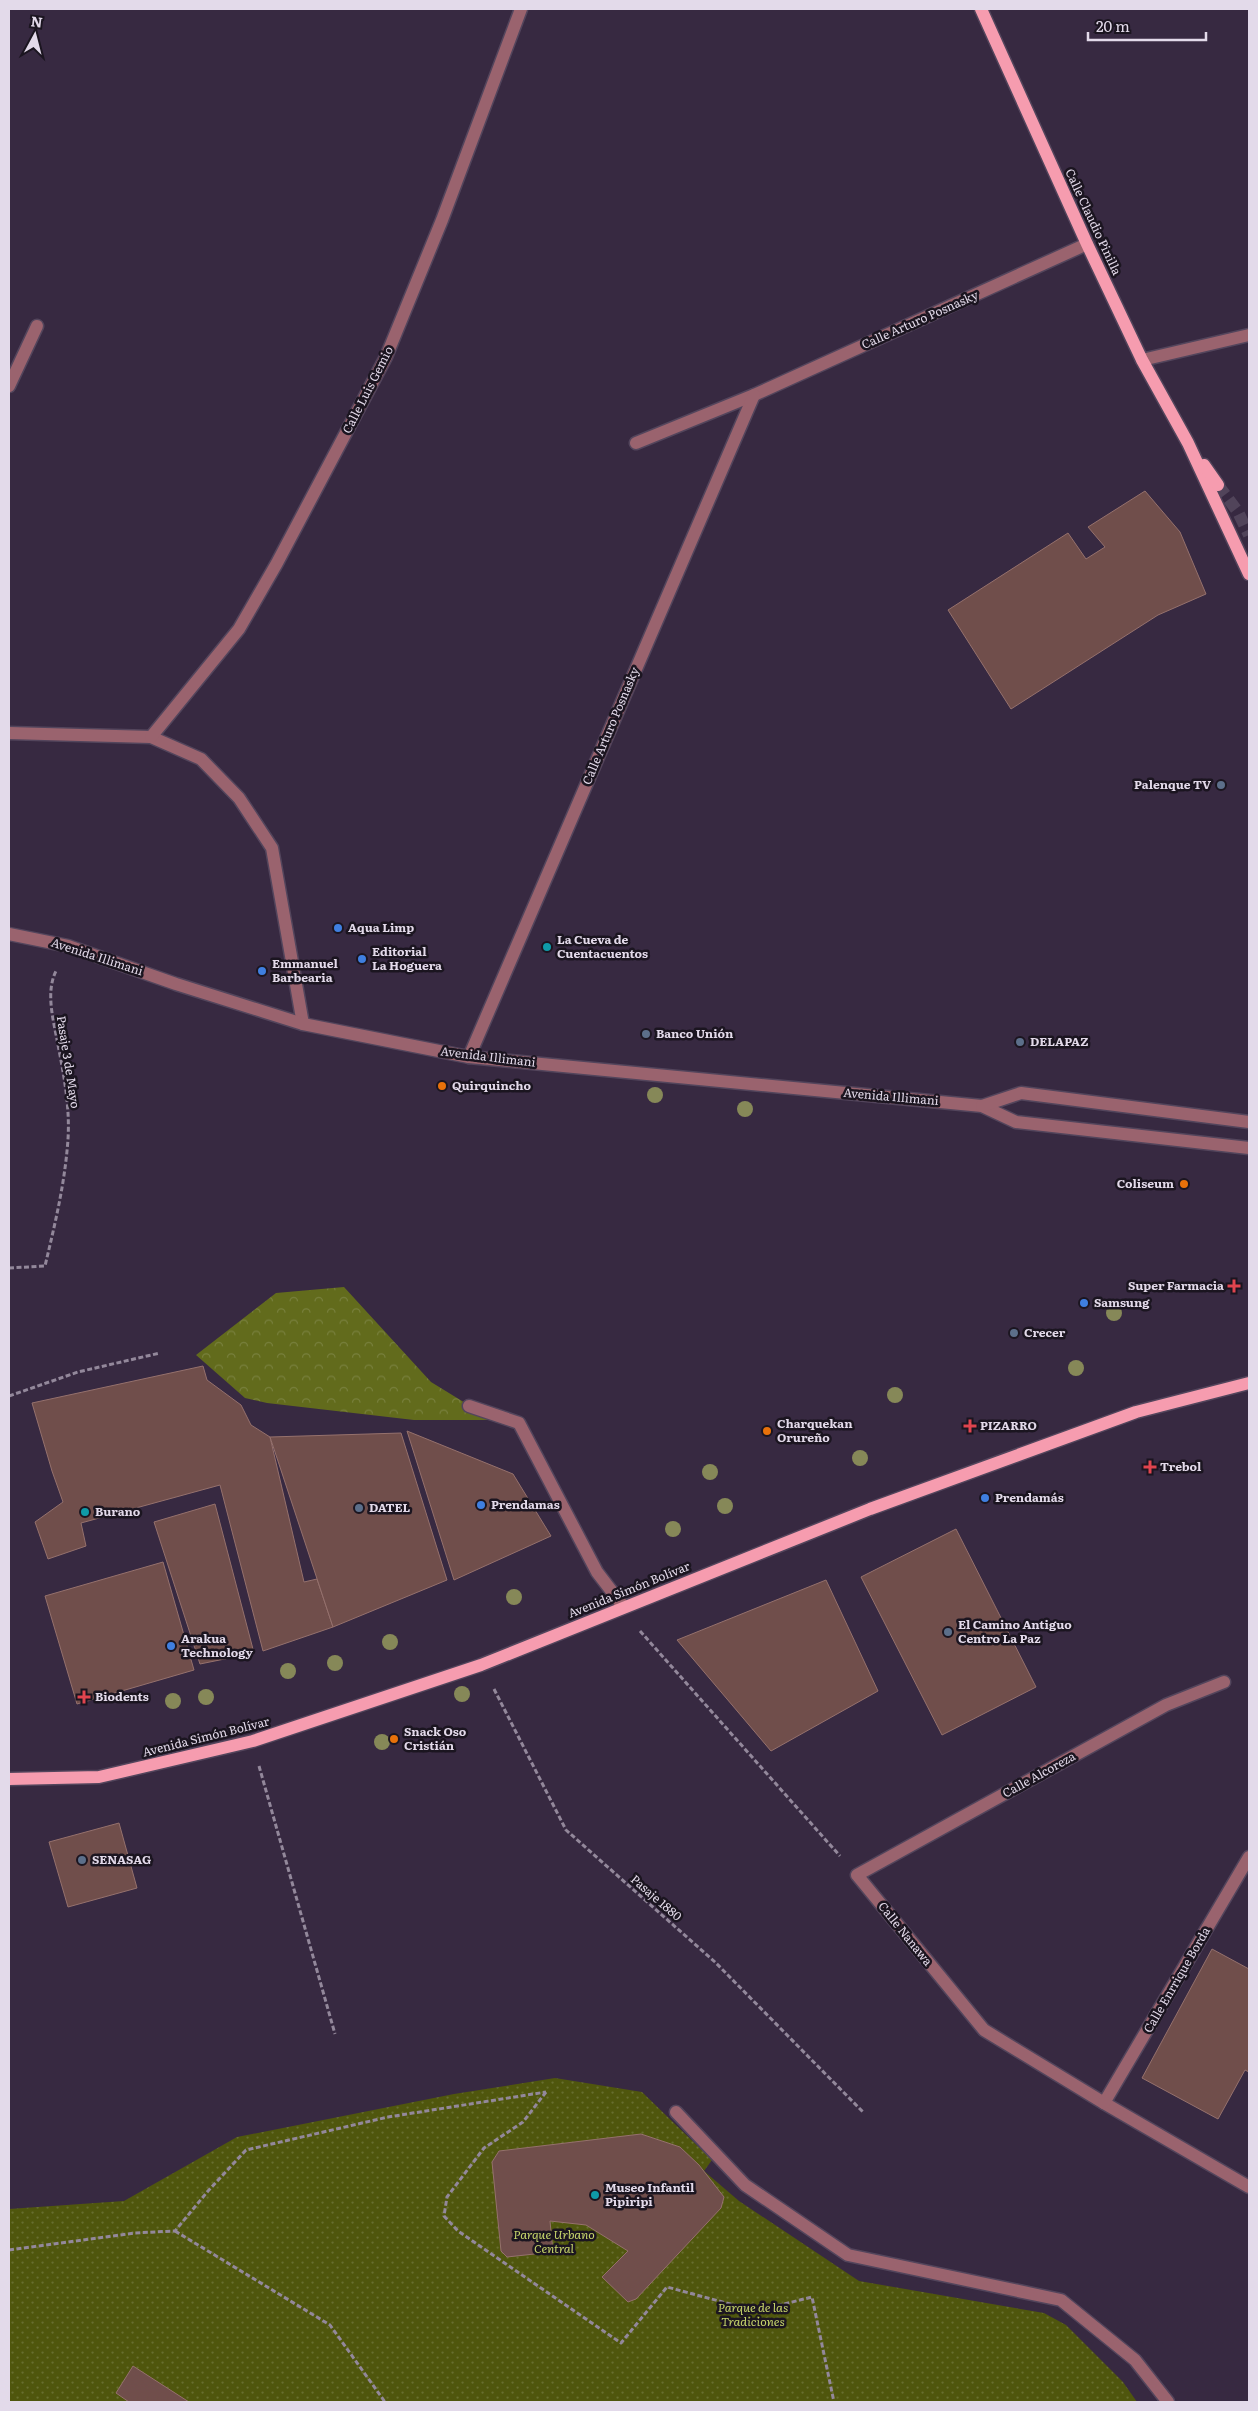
<svg xmlns="http://www.w3.org/2000/svg" width="1258" height="2411" font-family="Literata,serif">
	<defs>
		<pattern id="forest-crowns" width="20" height="18" patternUnits="userSpaceOnUse" patternTransform="scale(1.25)"><rect width="20" height="18" fill="#626b1c"/><path d="M2 6a3 3 0 1 1 6 0M12 15a3 3 0 1 1 6 0" fill="none" stroke="#78803d"/></pattern>
		<pattern id="park-dots" width="8" height="8" patternUnits="userSpaceOnUse" patternTransform="scale(1.25)"><rect width="8" height="8" fill="#4f560d"/><path d="M2 2h.1M6 6h.1" fill="none" stroke="#686e30" stroke-width="1.8" stroke-linecap="round"/></pattern>
	</defs>
	<rect width="100%" height="100%" fill="#372941"/>
	<!-- forest -->
	<polygon fill="url(#forest-crowns)" points="344,1287 431,1382 493,1420 414,1420 267,1403 245,1398 196,1355 276,1293"/>
	<!-- park -->
	<polygon fill="url(#park-dots)" points="555,2078 642,2092 712,2160 704,2171 739,2201 859,2281 1044,2313 1066,2325 1123,2382 1137,2402 9,2402 9,2209 124,2201 237,2137 454,2094"/>
	<!-- building -->
	<g fill="#704e4b" stroke="#95716d">
		<polygon points="1145,491 1180,532 1206,594 1158,615 1011,709 948,610 1068,533 1086,559 1105,547 1088,527"/>
		<polygon points="203,1366 207,1380 241,1405 251,1425 270,1437 304,1582 317,1579 333,1627 263,1651 220,1485 81,1523 86,1546 48,1559 35,1522 63,1502 52,1471 32,1403"/>
		<polygon points="407,1431 513,1474 551,1536 454,1580"/>
		<polygon points="401,1433 447,1580 333,1627 270,1437"/>
		<polygon points="215,1504 254,1653 200,1664 154,1522"/>
		<polygon points="956,1529 1036,1687 942,1735 861,1577"/>
		<polygon points="163,1562 194,1670 77,1704 45,1596"/>
		<polygon points="826,1580 878,1691 771,1751 677,1640"/>
		<polygon points="119,1823 137,1888 68,1907 49,1842"/>
		<polygon points="1212,1949 1249,1969 1249,2072 1245,2070 1218,2119 1142,2078"/>
		<polygon points="641,2134 680,2147 699,2165 724,2197 721,2208 636,2299 628,2302 602,2277 628,2251 586,2225 550,2221 553,2252 507,2257 501,2251 492,2162 499,2151"/>
		<polygon points="133,2366 189,2402 129,2402 116,2393"/>
	</g>
	<g fill="none" stroke-linecap="round" stroke-linejoin="round">
		<!-- major-tunnel -->
		<polyline stroke="#51445a" stroke-width="12" stroke-dasharray="12 6" stroke-linecap="butt" points="1218,485 1238,512 1249,535"/>
		<defs>
			<g id="minor">
				<polyline points="1142,360 1249,335"/>
				<polyline points="9,386 37,326"/>
				<polyline points="636,443 754,395 1087,244"/>
				<polyline points="9,733 151,737 201,759 239,798 272,848 303,1024"/>
				<polyline points="151,737 239,629 277,563 386,357 442,220 521,9"/>
				<polyline points="9,934 68,946 176,984 303,1024 469,1057 982,1106 1016,1122 1249,1148"/>
				<polyline points="469,1057 754,395"/>
				<polyline points="982,1106 1021,1093 1249,1122"/>
				<polyline points="469,1406 519,1423 597,1572 623,1606"/>
				<polyline points="1224,1682 1166,1705 857,1875 984,2030 1104,2103 1249,2187"/>
				<polyline points="1104,2103 1249,1857"/>
				<polyline points="676,2112 745,2185 848,2255 1061,2300 1135,2360 1168,2402"/>
			</g>
			<g id="major">
				<polyline points="981,9 1087,244 1142,360 1188,443 1249,574"/>
				<polyline points="1204,465 1218,485"/>
				<polyline points="9,1779 99,1777 253,1741 481,1665 870,1509 1136,1412 1249,1383"/>
			</g>
		</defs>
		<!-- minor casing -->
		<use href="#minor" stroke="#53455c" stroke-width="15"/>
		<!-- major casing -->
		<use href="#major" stroke="#53455c" stroke-width="15"/>
		<!-- path -->
		<g stroke="#93889b" stroke-width="3" stroke-dasharray="5 2.5" stroke-linecap="butt">
			<path d="M9 1268 45 1266C55 1224 65 1183 68 1139 70 1108 64 1075 58 1045 54 1022 45 993 56 971"/>
			<polyline points="9,1396 78,1372 160,1353"/>
			<polyline points="640,1631 840,1856"/>
			<polyline points="494,1689 566,1830 715,1962 863,2112"/>
			<polyline points="259,1766 335,2034"/>
			<polyline points="546,2092 523,2122 484,2148 447,2197 444,2216 458,2231 621,2343 667,2287 756,2311 812,2297 834,2402"/>
			<polyline points="175,2231 330,2325 385,2402"/>
			<polyline points="9,2250 135,2233 175,2231 208,2191 246,2150 388,2117 546,2092"/>
		</g>
		<!-- minor -->
		<use href="#minor" stroke="#9a636e" stroke-width="12"/>
		<!-- major -->
		<use href="#major" stroke="#f69caf" stroke-width="12"/>
	</g>
	<!-- trees -->
	<g fill="#868858">
		<circle cx="655" cy="1095" r="8"/>
		<circle cx="745" cy="1109" r="8"/>
		<circle cx="1114" cy="1313" r="8"/>
		<circle cx="1076" cy="1368" r="8"/>
		<circle cx="895" cy="1395" r="8"/>
		<circle cx="860" cy="1458" r="8"/>
		<circle cx="710" cy="1472" r="8"/>
		<circle cx="725" cy="1506" r="8"/>
		<circle cx="673" cy="1529" r="8"/>
		<circle cx="514" cy="1597" r="8"/>
		<circle cx="390" cy="1642" r="8"/>
		<circle cx="335" cy="1663" r="8"/>
		<circle cx="288" cy="1671" r="8"/>
		<circle cx="462" cy="1694" r="8"/>
		<circle cx="206" cy="1697" r="8"/>
		<circle cx="173" cy="1701" r="8"/>
		<circle cx="382" cy="1742" r="8"/>
	</g>
	<!-- markers -->
	<g fill="#5c6f8a" stroke="#1b1520" stroke-width="2">
		<circle cx="1221" cy="785" r="5"/>
		<circle cx="646" cy="1034" r="5"/>
		<circle cx="1020" cy="1042" r="5"/>
		<circle cx="1014" cy="1333" r="5"/>
		<circle cx="359" cy="1508" r="5"/>
		<circle cx="948" cy="1632" r="5"/>
		<circle cx="82" cy="1860" r="5"/>
	</g>
	<g fill="#3f7fe0" stroke="#1b1520" stroke-width="2">
		<circle cx="338" cy="928" r="5"/>
		<circle cx="362" cy="959" r="5"/>
		<circle cx="262" cy="971" r="5"/>
		<circle cx="1084" cy="1303" r="5"/>
		<circle cx="985" cy="1498" r="5"/>
		<circle cx="481" cy="1505" r="5"/>
		<circle cx="171" cy="1646" r="5"/>
	</g>
	<g fill="#0f9aa8" stroke="#1b1520" stroke-width="2">
		<circle cx="547" cy="947" r="5"/>
		<circle cx="85" cy="1512" r="5"/>
		<circle cx="595" cy="2195" r="5"/>
	</g>
	<g fill="#e8710a" stroke="#1b1520" stroke-width="2">
		<circle cx="442" cy="1086" r="5"/>
		<circle cx="1184" cy="1184" r="5"/>
		<circle cx="767" cy="1431" r="5"/>
		<circle cx="394" cy="1739" r="5"/>
	</g>
	<g fill="#e0444e" stroke="#1b1520" stroke-width="2">
		<path d="M1231.5 1278.5h5v5h5v5h-5v5h-5v-5h-5v-5h5z"/>
		<path d="M967.5 1418.5h5v5h5v5h-5v5h-5v-5h-5v-5h5z"/>
		<path d="M1147.5 1459.5h5v5h5v5h-5v5h-5v-5h-5v-5h5z"/>
		<path d="M81.5 1689.5h5v5h5v5h-5v5h-5v-5h-5v-5h5z"/>
	</g>
	<g text-anchor="middle" stroke-width="5" stroke-linejoin="round" paint-order="stroke">
		<!-- street labels -->
		<g font-size="12" fill="#e3daea" stroke="#1b1520">
			<text transform="translate(1093 222) rotate(65)" y="4">Calle Claudio Pinilla</text>
			<text transform="translate(920 320) rotate(-24)" y="4">Calle Arturo Posnasky</text>
			<text transform="translate(368 390) rotate(-63)" y="4">Calle Luis Gemio</text>
			<text transform="translate(611 726) rotate(-67)" y="4">Calle Arturo Posnasky</text>
			<text transform="translate(97 957) rotate(18)" y="4">Avenida Illimani</text>
			<text transform="translate(488 1057) rotate(7)" y="4">Avenida Illimani</text>
			<text transform="translate(68 1062) rotate(81)" y="4">Pasaje 3 de Mayo</text>
			<text transform="translate(891 1097) rotate(5)" y="4">Avenida Illimani</text>
			<text transform="translate(629 1590) rotate(-22)" y="4">Avenida Simón Bolívar</text>
			<text transform="translate(206 1737) rotate(-14)" y="4">Avenida Simón Bolívar</text>
			<text transform="translate(1039 1775) rotate(-29)" y="4">Calle Alcoreza</text>
			<text transform="translate(656 1898) rotate(41)" y="4">Pasaje 1880</text>
			<text transform="translate(905 1934) rotate(51)" y="4">Calle Nanawa</text>
			<text transform="translate(1177 1980) rotate(-60)" y="4">Calle Enrrique Borda</text>
		</g>
		<!-- poi labels -->
		<g font-size="12" font-weight="bold" fill="#e3daea" stroke="#1b1520" text-anchor="start">
			<text x="1211" y="789" text-anchor="end">Palenque TV</text>
			<text x="348" y="932">Aqua Limp</text>
			<text x="557" y="944">La Cueva de<tspan x="557" dy="14">Cuentacuentos</tspan></text>
			<text x="372" y="956">Editorial<tspan x="372" dy="14">La Hoguera</tspan></text>
			<text x="272" y="968">Emmanuel<tspan x="272" dy="14">Barbearia</tspan></text>
			<text x="656" y="1038">Banco Unión</text>
			<text x="1030" y="1046">DELAPAZ</text>
			<text x="452" y="1090">Quirquincho</text>
			<text x="1174" y="1188" text-anchor="end">Coliseum</text>
			<text x="1224" y="1290" text-anchor="end">Super Farmacia</text>
			<text x="1094" y="1307">Samsung</text>
			<text x="1024" y="1337">Crecer</text>
			<text x="777" y="1428">Charquekan<tspan x="777" dy="14">Orureño</tspan></text>
			<text x="980" y="1430">PIZARRO</text>
			<text x="1160" y="1471">Trebol</text>
			<text x="995" y="1502">Prendamás</text>
			<text x="491" y="1509">Prendamas</text>
			<text x="369" y="1512">DATEL</text>
			<text x="95" y="1516">Burano</text>
			<text x="958" y="1629">El Camino Antiguo<tspan x="958" dy="14">Centro La Paz</tspan></text>
			<text x="181" y="1643">Arakua<tspan x="181" dy="14">Technology</tspan></text>
			<text x="95" y="1701">Biodents</text>
			<text x="404" y="1736">Snack Oso<tspan x="404" dy="14">Cristián</tspan></text>
			<text x="92" y="1864">SENASAG</text>
			<text x="605" y="2192">Museo Infantil<tspan x="605" dy="14">Pipiripi</tspan></text>
		</g>
		<!-- park labels -->
		<g font-size="12" font-style="italic" fill="#c6d56b" stroke="#1b1520">
			<text x="554" y="2239">Parque Urbano<tspan x="554" dy="14">Central</tspan></text>
			<text x="753" y="2312">Parque de las<tspan x="753" dy="14">Tradiciones</tspan></text>
		</g>
	</g>
	<!-- border -->
	<rect width="1258" height="2411" fill="none" stroke="#e3daea" stroke-width="20"/>
	<!-- north arrow -->
	<g transform="translate(35 35) rotate(7)" stroke="#1b1520" stroke-width="4" paint-order="stroke">
	<path d="M0-4L9 19L0 12L-9 19Z" fill="#e3daea"/>
	<text y="-8" font-size="14" font-weight="bold" text-anchor="middle" fill="#e3daea">N</text>
	</g>
	<!-- scale -->
	<path d="M1088 32v8h118v-8" fill="none" stroke="#e3daea" stroke-width="2.5"/>
	<text x="1096" y="32" font-size="15" fill="#e3daea" stroke="#1b1520" stroke-width="4" paint-order="stroke">20 m</text>
</svg>
